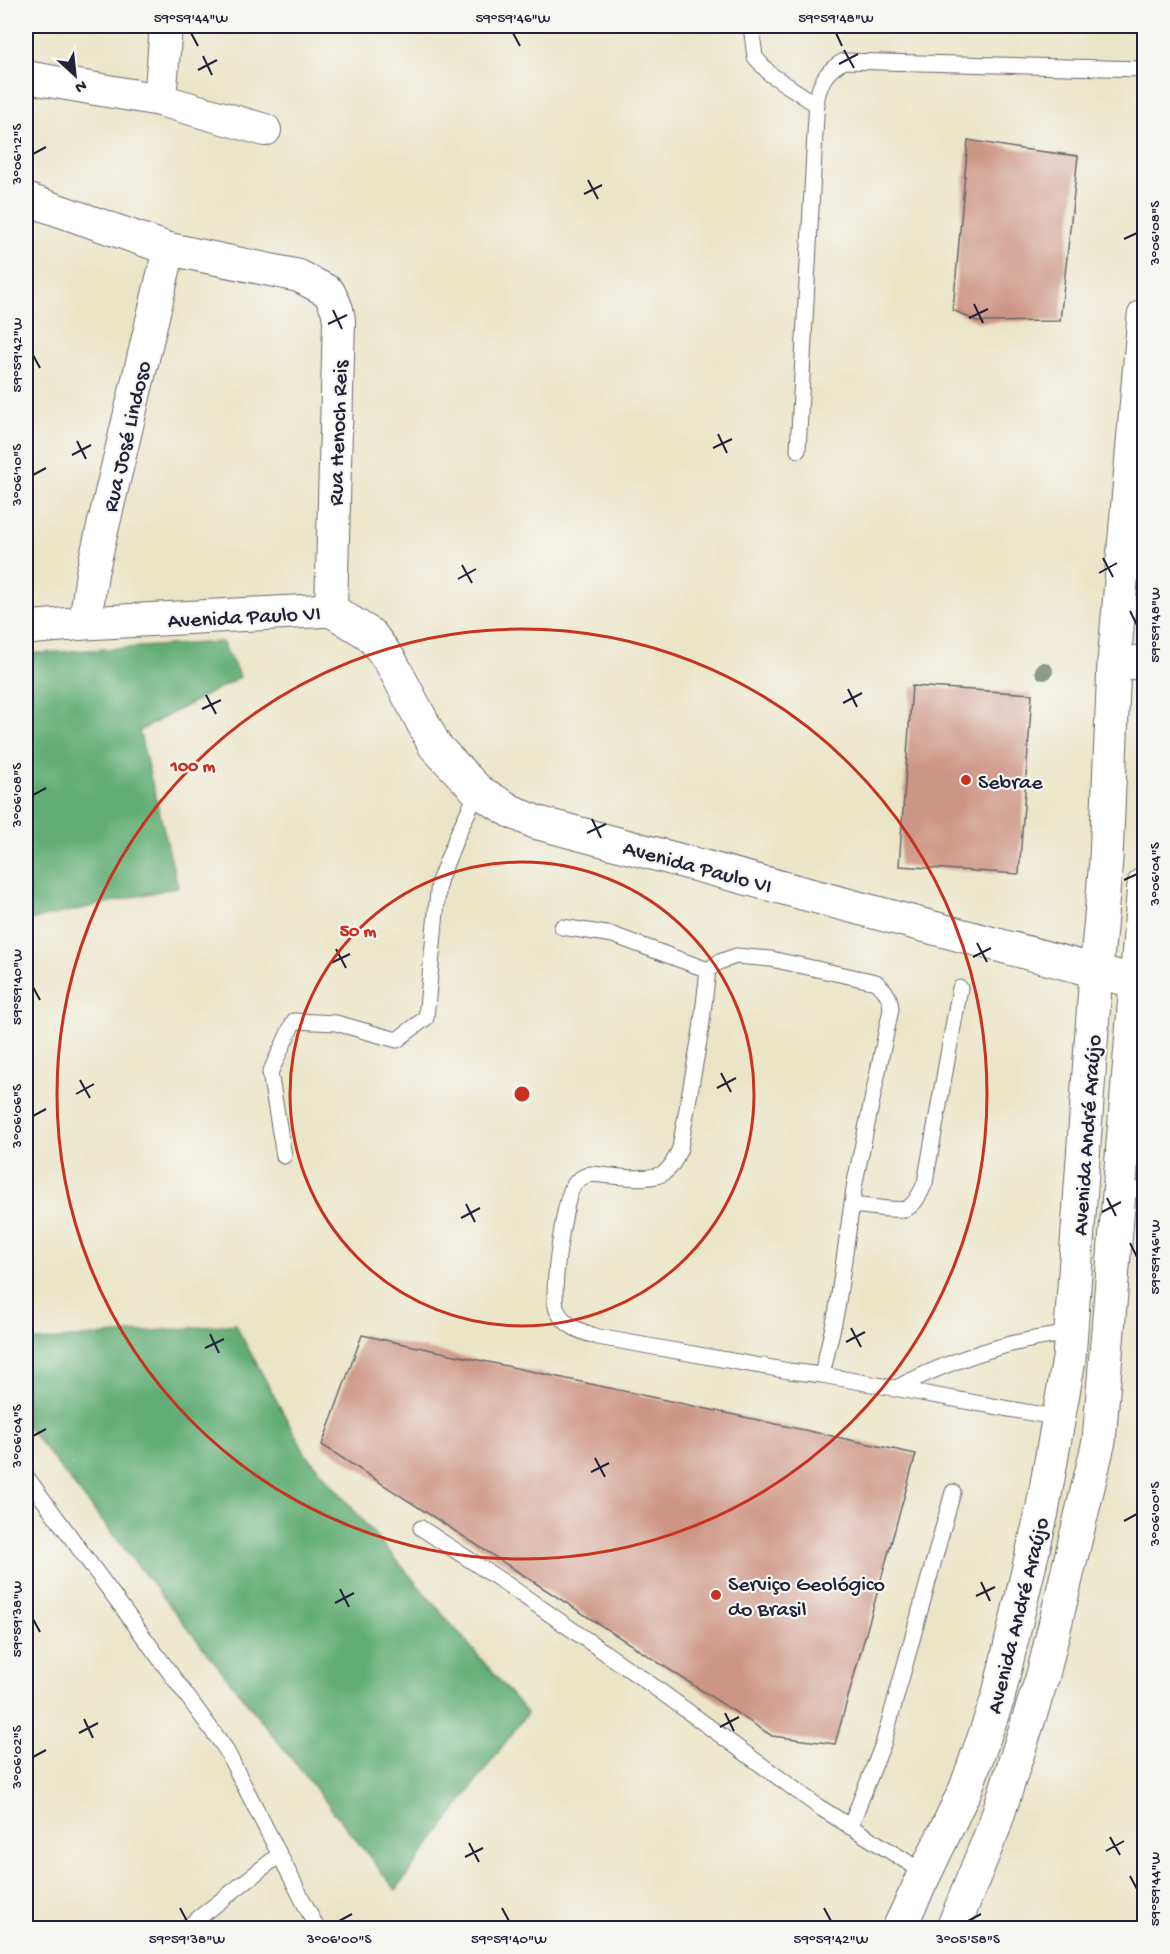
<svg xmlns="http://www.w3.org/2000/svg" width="1170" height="1954" font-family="'Gochi Hand',sans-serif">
	<rect width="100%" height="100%" fill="#f6f6f2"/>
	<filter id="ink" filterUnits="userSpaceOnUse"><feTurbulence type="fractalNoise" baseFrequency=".0167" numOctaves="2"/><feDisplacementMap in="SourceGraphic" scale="12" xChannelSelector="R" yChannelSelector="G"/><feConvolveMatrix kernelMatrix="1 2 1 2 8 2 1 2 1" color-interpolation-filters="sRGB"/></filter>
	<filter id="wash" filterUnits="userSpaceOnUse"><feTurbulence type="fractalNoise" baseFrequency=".008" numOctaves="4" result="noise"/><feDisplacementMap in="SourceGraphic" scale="24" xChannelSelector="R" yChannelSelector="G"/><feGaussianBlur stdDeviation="1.35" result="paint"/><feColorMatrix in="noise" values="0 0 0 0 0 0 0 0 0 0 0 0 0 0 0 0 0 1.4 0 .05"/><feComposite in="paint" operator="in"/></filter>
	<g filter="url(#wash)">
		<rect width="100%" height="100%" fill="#ebe5c8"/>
		<!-- forest -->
		<g fill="#62ad75" stroke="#426858" stroke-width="1.5">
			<polygon points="222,642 240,677 139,731 178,887 26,921 26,654"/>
			<polygon points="235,1324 305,1453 527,1713 396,1890 26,1425 26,1342"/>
		</g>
		<g id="blocks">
			<!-- building -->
			<g fill="#cd9585">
				<polygon points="968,140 1021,149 1078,156 1060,321 978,322 953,310"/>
				<polygon points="912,686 1032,694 1019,874 899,866"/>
				<polygon points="362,1335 916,1454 835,1744 772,1736 322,1445"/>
			</g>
		</g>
	</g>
	<g filter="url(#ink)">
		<use href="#blocks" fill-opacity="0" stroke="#68666c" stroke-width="1.5"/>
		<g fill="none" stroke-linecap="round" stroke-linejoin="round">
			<defs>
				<g id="service">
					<polyline points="751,26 755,57 770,74 817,105"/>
					<path d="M798 450 817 97C822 79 827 70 844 61L1144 69"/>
					<polyline points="562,927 613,935 708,970"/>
					<polyline points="284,1156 270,1073 294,1021 336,1023 397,1040 426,1018 439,881 459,831 478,791"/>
					<polyline points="1120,1187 1144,1191"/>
					<path d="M852 1205C864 1206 895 1211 905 1209 915 1206 921 1192 925 1183L960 988"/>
					<path d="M822 1375 837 1309 855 1182 891 1009C890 996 886 991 876 982L771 959 736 956 719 962 708 970 701 1030 680 1148C676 1157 673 1166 665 1172 651 1183 608 1175 590 1174 582 1177 576 1180 572 1188 564 1205 550 1294 557 1310 565 1327 582 1332 598 1337L789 1371 822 1375 1059 1418"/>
					<path d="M894 1389C949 1361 1009 1339 1071 1334"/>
					<polyline points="26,1476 225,1748 317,1928"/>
					<polyline points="421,1528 505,1583 653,1686 819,1807 925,1873"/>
					<polyline points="850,1827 883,1744 953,1492"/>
					<polyline points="26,1927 27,1928"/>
					<polyline points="186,1928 279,1855"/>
				</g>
				<g id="minor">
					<polyline points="26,77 160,100 265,130"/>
					<polyline points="160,100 166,26"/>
					<polyline points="26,199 169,249 299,276 329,292 337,309 339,320 331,610"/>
					<polyline points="85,623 92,573 169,249"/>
				</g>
				<g id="tertiary">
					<polyline points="26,628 85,623 331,610 371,635 391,662 435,746 478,791 511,811 535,822 1137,982"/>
					<polyline points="1114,663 1144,662"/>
				</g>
				<g id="secondary">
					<polyline points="899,1928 966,1788 998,1698 1042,1512 1069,1359 1096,972 1106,860 1114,663 1144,316"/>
					<polyline points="953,1928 994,1827 1043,1675 1099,1441 1144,884"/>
				</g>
			</defs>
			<!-- service casing -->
			<use href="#service" stroke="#68666c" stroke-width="17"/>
			<!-- minor casing -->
			<use href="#minor" stroke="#68666c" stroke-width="34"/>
			<!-- tertiary casing -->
			<use href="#tertiary" stroke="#68666c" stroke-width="35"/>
			<!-- secondary casing -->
			<use href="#secondary" stroke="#68666c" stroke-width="35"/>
			<!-- service -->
			<use href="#service" stroke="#fff" stroke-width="15"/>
			<!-- minor -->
			<use href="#minor" stroke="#fff" stroke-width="32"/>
			<!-- tertiary -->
			<use href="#tertiary" stroke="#fff" stroke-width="33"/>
			<!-- secondary -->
			<use href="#secondary" stroke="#fff" stroke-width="33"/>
		</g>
		<!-- trees -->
		<circle fill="#8d9a89" cx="1044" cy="671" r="9"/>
	</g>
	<!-- ticks -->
	<path fill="none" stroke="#22223b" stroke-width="2" d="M191 33 198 46M513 33 520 46M836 33 842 46M844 50 854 68M203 56 212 75M839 64 858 54M198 70 217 60M33 154 46 147M588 180 598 199M584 194 602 185M1124 239 1137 233M974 304 983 323M333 310 342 329M969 318 988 309M328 324 347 315M33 355 40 368M718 434 727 453M77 441 86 459M713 448 732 439M72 455 91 445M33 475 46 468M1103 558 1113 577M462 565 472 583M1099 573 1117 563M458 579 476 569M1130 611 1137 625M848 689 857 707M206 695 216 714M843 703 862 693M202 709 221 700M33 795 46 788M592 819 601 838M587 833 606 824M1124 880 1137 874M977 943 987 962M336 949 346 968M973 957 991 948M331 963 350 954M33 987 40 1000M721 1073 731 1092M80 1080 90 1098M717 1088 736 1078M76 1094 94 1084M33 1116 46 1109M1107 1198 1116 1216M466 1204 475 1222M1102 1212 1121 1202M461 1218 480 1208M1130 1243 1137 1257M851 1328 861 1347M210 1334 219 1353M846 1342 865 1332M205 1348 224 1339M33 1436 46 1429M595 1458 605 1477M591 1472 609 1463M1124 1521 1137 1514M981 1582 990 1601M340 1589 349 1607M976 1596 995 1587M335 1603 354 1593M33 1619 40 1632M725 1713 734 1731M84 1719 93 1738M720 1727 739 1717M79 1733 98 1723M33 1757 46 1750M1110 1837 1120 1855M469 1843 479 1862M1106 1851 1124 1841M465 1857 483 1848M1130 1876 1137 1889M180 1908 187 1921M502 1908 509 1921M824 1908 831 1921M339 1921 352 1914M968 1921 981 1914"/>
	<!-- distance rings -->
	<g fill="none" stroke="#c8321e" stroke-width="3">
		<circle cx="522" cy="1094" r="232"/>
		<circle cx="522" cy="1094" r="465"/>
	</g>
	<!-- markers -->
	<g fill="#c8321e" stroke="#f6f6f2" stroke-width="2">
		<circle cx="966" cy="780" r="6"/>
		<circle cx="716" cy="1595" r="6"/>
	</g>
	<g text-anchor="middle" stroke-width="4.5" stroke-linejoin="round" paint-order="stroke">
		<!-- street labels -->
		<g font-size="22" fill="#22223b" stroke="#f6f6f2">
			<text transform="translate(336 433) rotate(-88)" y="8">Rua Henoch Reis</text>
			<text transform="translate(125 436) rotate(-77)" y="8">Rua José Lindoso</text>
			<text transform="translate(244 615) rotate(-3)" y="8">Avenida Paulo VI</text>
			<text transform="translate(698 865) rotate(15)" y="8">Avenida Paulo VI</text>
			<text transform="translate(1085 1135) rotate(-86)" y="8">Avenida André Araújo</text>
			<text transform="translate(1016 1615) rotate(-76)" y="8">Avenida André Araújo</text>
		</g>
		<!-- poi labels -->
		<g font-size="22" fill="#22223b" stroke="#f6f6f2" text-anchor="start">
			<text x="978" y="788">Sebrae</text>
			<text x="728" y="1590">Serviço Geológico<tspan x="728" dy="25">do Brasil</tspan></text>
		</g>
	</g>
	<circle cx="522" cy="1094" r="9" fill="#c8321e" stroke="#f6f6f2" stroke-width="3"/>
	<g font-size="18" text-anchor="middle" font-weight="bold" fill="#c8321e" stroke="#f6f6f2" stroke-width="4.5" stroke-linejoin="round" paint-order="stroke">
		<text x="193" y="771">100 m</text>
		<text x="358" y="936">50 m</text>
	</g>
	<!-- margin -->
	<rect width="1170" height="1954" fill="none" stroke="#f6f6f2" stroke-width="66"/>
	<!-- north arrow -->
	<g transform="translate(75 75) rotate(153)" stroke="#f6f6f2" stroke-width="4.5" paint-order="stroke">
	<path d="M0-4.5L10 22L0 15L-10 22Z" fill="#22223b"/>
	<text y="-9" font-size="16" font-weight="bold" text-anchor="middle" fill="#22223b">N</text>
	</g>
	<rect x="33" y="33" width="1104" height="1888" fill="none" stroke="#22223b" stroke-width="2"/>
	<g font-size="15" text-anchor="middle" fill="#22223b">
		<text x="191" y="22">59°59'44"W</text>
		<text x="513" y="22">59°59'46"W</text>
		<text x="836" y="22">59°59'48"W</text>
		<text transform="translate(16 154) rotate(-90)" y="5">3°06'12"S</text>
		<text transform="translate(1154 233) rotate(-90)" y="5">3°06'08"S</text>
		<text transform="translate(16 355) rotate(-90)" y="5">59°59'42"W</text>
		<text transform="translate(16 475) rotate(-90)" y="5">3°06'10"S</text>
		<text transform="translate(1154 625) rotate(-90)" y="5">59°59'48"W</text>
		<text transform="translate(16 795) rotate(-90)" y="5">3°06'08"S</text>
		<text transform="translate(1154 874) rotate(-90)" y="5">3°06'04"S</text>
		<text transform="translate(16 987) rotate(-90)" y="5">59°59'40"W</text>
		<text transform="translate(16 1116) rotate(-90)" y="5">3°06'06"S</text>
		<text transform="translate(1154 1257) rotate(-90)" y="5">59°59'46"W</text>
		<text transform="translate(16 1436) rotate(-90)" y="5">3°06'04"S</text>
		<text transform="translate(1154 1514) rotate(-90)" y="5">3°06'00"S</text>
		<text transform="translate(16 1619) rotate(-90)" y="5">59°59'38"W</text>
		<text transform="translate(16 1757) rotate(-90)" y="5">3°06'02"S</text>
		<text transform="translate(1154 1889) rotate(-90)" y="5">59°59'44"W</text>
		<text x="187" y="1943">59°59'38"W</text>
		<text x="339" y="1943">3°06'00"S</text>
		<text x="509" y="1943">59°59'40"W</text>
		<text x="831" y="1943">59°59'42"W</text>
		<text x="968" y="1943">3°05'58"S</text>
	</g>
</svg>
